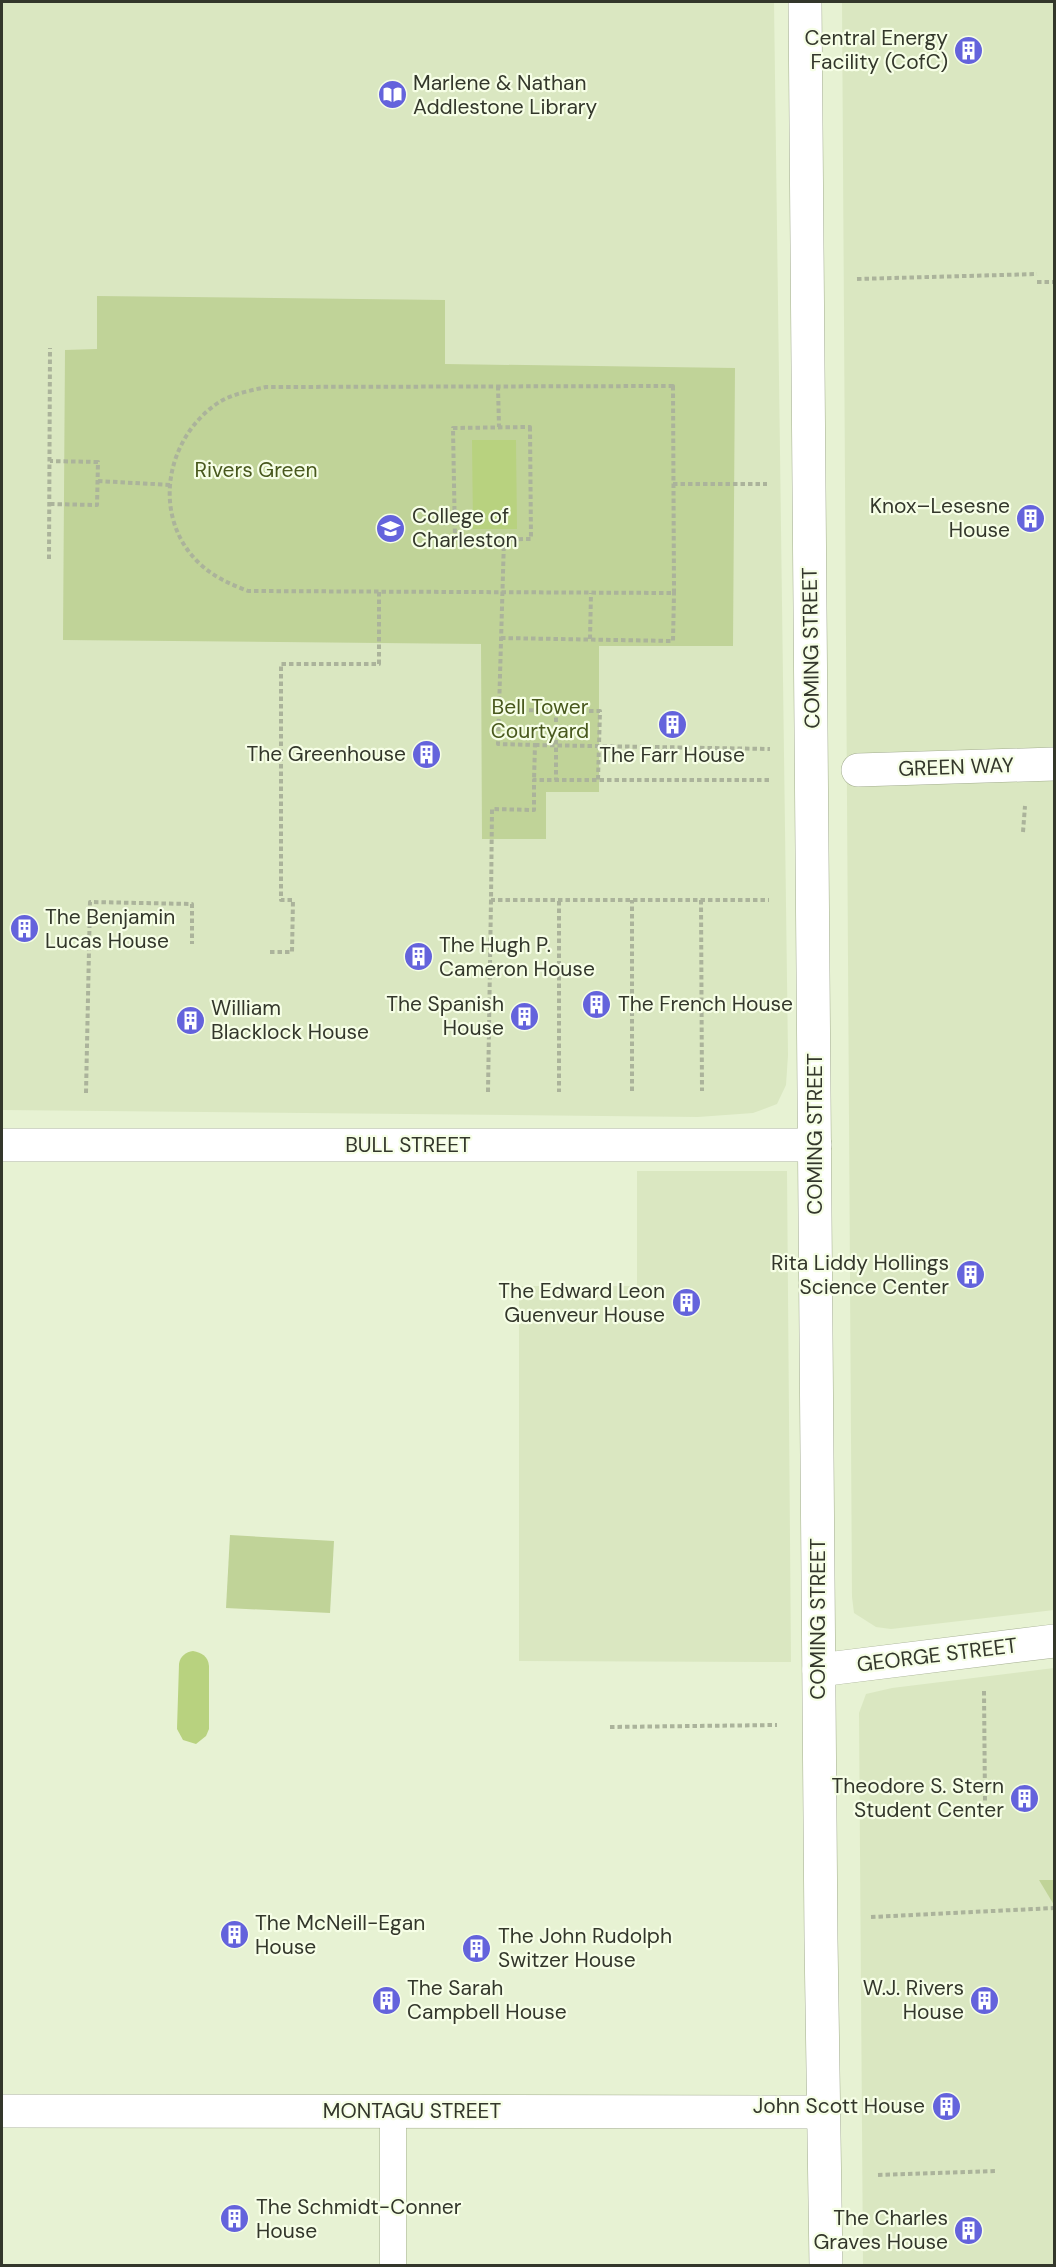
<svg xmlns="http://www.w3.org/2000/svg" width="1056" height="2267" font-family="'DM Sans',sans-serif">
	<rect width="100%" height="100%" fill="#e7f2d3"/>
	<!-- built -->
	<g fill="#dae7c1">
		<polygon points="2,2 774,2 788,1055 786,1085 777,1104 753,1113 698,1117 2,1110"/>
		<polygon points="842,2 1054,2 1054,1610 891,1629 876,1627 854,1613 852,1597"/>
		<polygon points="637,1171 787,1171 791,1662 519,1661 519,1286 637,1286"/>
		<polygon points="1054,1668 1054,2265 863,2265 859,1713 866,1694 892,1688"/>
	</g>
	<!-- green -->
	<g fill="#c0d398">
		<polygon points="97,296 445,300 445,364 735,368 733,646 599,646 599,792 546,792 546,839 482,839 481,644 63,640 65,350 97,349"/>
		<polygon points="230,1535 334,1541 330,1613 226,1608"/>
		<polygon points="1039,1880 1054,1880 1054,1905"/>
	</g>
	<!-- water -->
	<g fill="#b8d27f">
		<polygon points="472,440 516,440 517,529 473,529"/>
		<path d="M193 1651C202 1653 208 1656 209 1666V1729L206 1736 196 1744 183 1740 177 1729 179 1664C180 1656 186 1652 193 1651Z"/>
	</g>
	<g fill="none" stroke-linecap="round" stroke-linejoin="round">
		<defs>
			<polyline id="lane" points="393,2112 393,2266"/>
			<g id="street">
				<polyline points="858,770 1054,764"/>
				<polyline points="2,1145 815,1145"/>
				<polyline points="819,1670 1054,1641"/>
				<polyline points="2,2111 823,2112"/>
			</g>
			<polyline id="secondary" points="805,2 821,1939 826,2266"/>
		</defs>
		<!-- lane casing -->
		<use href="#lane" stroke="#a3ad90" stroke-width="27"/>
		<!-- street casing -->
		<use href="#street" stroke="#a3ad90" stroke-width="34"/>
		<!-- secondary casing -->
		<use href="#secondary" stroke="#a3ad90" stroke-width="34"/>
		<!-- path -->
		<g stroke="#abb39b" stroke-width="4" stroke-dasharray="4.5 3" stroke-linecap="butt">
			<polyline points="857,279 1037,274"/>
			<polyline points="1037,282 1054,282"/>
			<polyline points="498,386 499,427"/>
			<path d="M673 386 674 593 248 591C230 584 214 577 200 564 152 519 164 442 215 405 230 394 249 391 266 387Z"/>
			<polygon points="530,427 531,539 455,540 453,428"/>
			<polyline points="98,481 171,485"/>
			<polyline points="673,484 767,484"/>
			<polyline points="50,504 97,505 98,462 50,461"/>
			<polyline points="504,539 498,744 535,745 534,780"/>
			<polyline points="49,559 50,348"/>
			<polyline points="501,638 673,641 674,593"/>
			<polyline points="590,639 591,593"/>
			<polyline points="499,710 600,711 598,780"/>
			<polyline points="556,710 556,780"/>
			<polyline points="535,745 770,749"/>
			<polyline points="769,780 534,780 534,810 492,809 491,900 769,900"/>
			<polyline points="1023,832 1025,806"/>
			<polyline points="701,900 702,1091"/>
			<polyline points="559,901 559,1092"/>
			<polyline points="270,952 292,952 293,900 281,900 281,664 379,664 379,592"/>
			<polyline points="632,1091 632,900"/>
			<polyline points="488,1092 491,900"/>
			<polyline points="86,1093 90,902 192,904 192,944"/>
			<polyline points="984,1691 985,1802"/>
			<polyline points="610,1727 777,1725"/>
			<polyline points="871,1917 1054,1908"/>
			<polyline points="878,2175 995,2171"/>
		</g>
		<!-- lane -->
		<use href="#lane" stroke="#fff" stroke-width="26"/>
		<!-- street -->
		<use href="#street" stroke="#fff" stroke-width="33"/>
		<!-- secondary -->
		<use href="#secondary" stroke="#fff" stroke-width="33"/>
	</g>
	<!-- icons -->
	<defs>
		<symbol id="building-disc" viewBox="-11 -11 22 22"><circle r="9.5" fill="#6463dc" stroke="#f6fee6"/><path d="M-4-6H4V6H1V3H-1V6H-4ZM-2.5-4.3h1.7v1.8h-1.7ZM.8-4.3h1.7v1.8H.8ZM-2.5-1h1.7V.8h-1.7ZM.8-1h1.7V.8H.8Z" fill="#fff"/></symbol>
		<symbol id="library-disc" viewBox="-11 -11 22 22"><circle r="9.5" fill="#6463dc" stroke="#f6fee6"/><path d="M-6-4Q-3-5.5-.7-3.5V5Q-3 3-6 4ZM6-4Q3-5.5 .7-3.5V5Q3 3 6 4Z" fill="#fff"/></symbol>
		<symbol id="university-disc" viewBox="-11 -11 22 22"><circle r="9.5" fill="#6463dc" stroke="#f6fee6"/><path d="M0-5L7-2L0 1L-7-2ZM-4 1L0 2.5L4 1V4Q0 6-4 4Z" fill="#fff"/></symbol>
	</defs>
	<g fill-rule="evenodd">
		<use href="#building-disc" x="952" y="34" width="33" height="33"/>
		<use href="#library-disc" x="376" y="78" width="33" height="33"/>
		<use href="#building-disc" x="1014" y="502" width="33" height="33"/>
		<use href="#university-disc" x="374" y="512" width="33" height="33"/>
		<use href="#building-disc" x="656" y="708" width="33" height="33"/>
		<use href="#building-disc" x="410" y="738" width="33" height="33"/>
		<use href="#building-disc" x="8" y="912" width="33" height="33"/>
		<use href="#building-disc" x="402" y="940" width="33" height="33"/>
		<use href="#building-disc" x="580" y="988" width="33" height="33"/>
		<use href="#building-disc" x="508" y="1000" width="33" height="33"/>
		<use href="#building-disc" x="174" y="1004" width="33" height="33"/>
		<use href="#building-disc" x="954" y="1258" width="33" height="33"/>
		<use href="#building-disc" x="670" y="1286" width="33" height="33"/>
		<use href="#building-disc" x="1008" y="1782" width="33" height="33"/>
		<use href="#building-disc" x="218" y="1918" width="33" height="33"/>
		<use href="#building-disc" x="460" y="1932" width="33" height="33"/>
		<use href="#building-disc" x="370" y="1984" width="33" height="33"/>
		<use href="#building-disc" x="968" y="1984" width="33" height="33"/>
		<use href="#building-disc" x="930" y="2090" width="33" height="33"/>
		<use href="#building-disc" x="218" y="2202" width="33" height="33"/>
		<use href="#building-disc" x="952" y="2214" width="33" height="33"/>
	</g>
	<g text-anchor="middle" stroke-width="4.5" stroke-linejoin="round" paint-order="stroke">
		<!-- poi labels -->
		<g font-size="21" fill="#33372b" stroke="#f6fee6" text-anchor="end">
			<text x="948" y="45">Central Energy<tspan x="948" dy="24">Facility (CofC)</tspan></text>
			<text x="413" y="90" text-anchor="start">Marlene &amp; Nathan<tspan x="413" dy="24">Addlestone Library</tspan></text>
			<text x="1010" y="513">Knox–Lesesne<tspan x="1010" dy="24">House</tspan></text>
			<text x="412" y="523" text-anchor="start">College of<tspan x="412" dy="24">Charleston</tspan></text>
			<text x="406" y="761">The Greenhouse</text>
			<text x="672" y="762" text-anchor="middle">The Farr House</text>
			<text x="45" y="924" text-anchor="start">The Benjamin<tspan x="45" dy="24">Lucas House</tspan></text>
			<text x="439" y="952" text-anchor="start">The Hugh P.<tspan x="439" dy="24">Cameron House</tspan></text>
			<text x="504" y="1011">The Spanish<tspan x="504" dy="24">House</tspan></text>
			<text x="618" y="1011" text-anchor="start">The French House</text>
			<text x="211" y="1015" text-anchor="start">William<tspan x="211" dy="24">Blacklock House</tspan></text>
			<text x="949" y="1270">Rita Liddy Hollings<tspan x="949" dy="24">Science Center</tspan></text>
			<text x="665" y="1298">The Edward Leon<tspan x="665" dy="24">Guenveur House</tspan></text>
			<text x="1004" y="1793">Theodore S. Stern<tspan x="1004" dy="24">Student Center</tspan></text>
			<text x="255" y="1930" text-anchor="start">The McNeill-Egan<tspan x="255" dy="24">House</tspan></text>
			<text x="498" y="1943" text-anchor="start">The John Rudolph<tspan x="498" dy="24">Switzer House</tspan></text>
			<text x="407" y="1995" text-anchor="start">The Sarah<tspan x="407" dy="24">Campbell House</tspan></text>
			<text x="964" y="1995">W.J. Rivers<tspan x="964" dy="24">House</tspan></text>
			<text x="925" y="2113">John Scott House</text>
			<text x="256" y="2214" text-anchor="start">The Schmidt-Conner<tspan x="256" dy="24">House</tspan></text>
			<text x="948" y="2225">The Charles<tspan x="948" dy="24">Graves House</tspan></text>
		</g>
		<!-- park labels -->
		<g font-size="21" fill="#48581d" stroke="#f6fee6">
			<text x="256" y="477">Rivers Green</text>
			<text x="540" y="714">Bell Tower<tspan x="540" dy="24">Courtyard</tspan></text>
		</g>
		<!-- street labels -->
		<g font-size="21" fill="#33372b" stroke="#f6fee6">
			<text transform="translate(811 648) rotate(-91)" y="7">COMING STREET</text>
			<text transform="translate(956 767) rotate(-2)" y="7">GREEN WAY</text>
			<text transform="translate(815 1134) rotate(-90)" y="7">COMING STREET</text>
			<text x="408" y="1152">BULL STREET</text>
			<text transform="translate(818 1619) rotate(-90)" y="7">COMING STREET</text>
			<text transform="translate(937 1655) rotate(-7)" y="7">GEORGE STREET</text>
			<text x="412" y="2118">MONTAGU STREET</text>
		</g>
	</g>
	<!-- border -->
	<rect width="1056" height="2267" fill="none" stroke="#33372b" stroke-width="6"/>
</svg>
